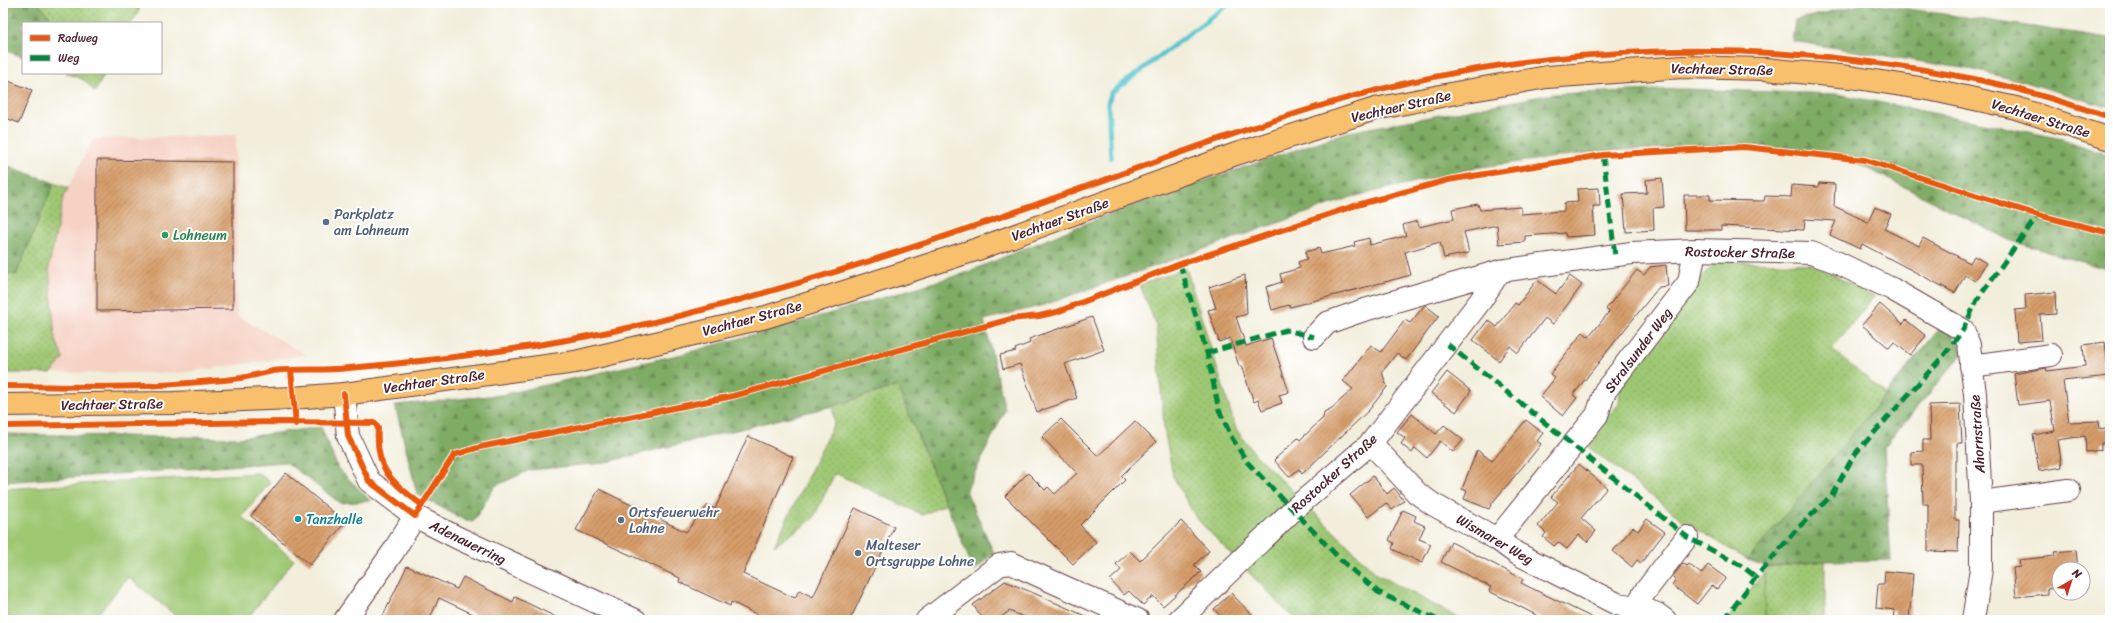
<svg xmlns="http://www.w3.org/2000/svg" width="2113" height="623" font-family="Sriracha,sans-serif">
	<defs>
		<pattern id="grass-dots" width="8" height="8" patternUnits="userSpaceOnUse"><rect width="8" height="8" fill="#9fc873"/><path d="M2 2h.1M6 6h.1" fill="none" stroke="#8aab64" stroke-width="1.8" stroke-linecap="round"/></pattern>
		<pattern id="forest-firs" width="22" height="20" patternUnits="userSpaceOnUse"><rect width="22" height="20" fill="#7fac65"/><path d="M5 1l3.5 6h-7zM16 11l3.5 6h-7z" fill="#6a8b53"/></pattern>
		<pattern id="park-tufts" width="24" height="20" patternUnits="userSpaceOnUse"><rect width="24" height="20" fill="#9fc873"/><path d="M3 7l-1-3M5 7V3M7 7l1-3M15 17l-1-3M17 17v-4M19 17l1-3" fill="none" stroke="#8aab64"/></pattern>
		<pattern id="building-hatch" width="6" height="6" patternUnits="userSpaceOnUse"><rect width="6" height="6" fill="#d69d69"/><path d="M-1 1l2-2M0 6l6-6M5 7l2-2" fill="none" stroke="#b07f57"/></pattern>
	</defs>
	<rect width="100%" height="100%" fill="#fff"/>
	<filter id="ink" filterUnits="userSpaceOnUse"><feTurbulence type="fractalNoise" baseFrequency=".025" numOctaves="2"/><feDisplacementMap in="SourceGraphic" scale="8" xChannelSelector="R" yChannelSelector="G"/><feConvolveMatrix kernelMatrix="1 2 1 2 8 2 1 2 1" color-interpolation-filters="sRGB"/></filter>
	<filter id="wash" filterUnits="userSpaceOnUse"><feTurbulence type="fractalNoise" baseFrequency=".012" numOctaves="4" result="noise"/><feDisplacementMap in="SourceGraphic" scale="16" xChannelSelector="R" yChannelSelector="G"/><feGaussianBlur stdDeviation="0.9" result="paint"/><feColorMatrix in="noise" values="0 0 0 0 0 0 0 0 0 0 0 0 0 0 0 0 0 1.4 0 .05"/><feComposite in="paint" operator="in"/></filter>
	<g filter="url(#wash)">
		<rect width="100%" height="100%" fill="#f2eedb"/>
		<!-- built -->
		<polygon fill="#f6d2c4" points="236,135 237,316 307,355 181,373 52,373 63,358 55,338 49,266 63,198 93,139"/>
		<!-- grass -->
		<g fill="url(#grass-dots)" stroke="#74744f">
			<polygon points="38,3 143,3 132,23 55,23"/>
			<polygon points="66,73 105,73 95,92 84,80"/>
			<polygon points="54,183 68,188 63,198 49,266 55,338 63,358 52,373 3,373 3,272 16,275"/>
			<polygon points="1715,261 1812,264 1874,296 1832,349 1886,394 1748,560 1684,521 1582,442 1619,404 1621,382"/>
			<polygon points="1186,268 1236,429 1255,454 1377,574 1462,620 1295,620 1196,518 1173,476 1164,428 1156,325 1140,285"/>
			<polygon points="898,386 946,504 923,515 835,473 813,519 774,546 834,423 833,406"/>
			<polygon points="1825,561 1825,620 1765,620 1764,572 1768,567"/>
		</g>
		<!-- forest -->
		<g fill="url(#forest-firs)" stroke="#646648">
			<polygon points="3,3 38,3 55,23 23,23 23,57 3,49"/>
			<polygon points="1867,3 2110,38 2110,108 2029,83 1974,70 1792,41 1795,20"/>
			<polygon points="1682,89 1838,94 2063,139 2110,156 2110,270 2011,241 1841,155 1746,145 1602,151 1474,168 1352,197 1044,305 984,320 1005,410 966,491 994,553 974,571 897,386 833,406 603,463 530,470 495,486 473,522 464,520 417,494 395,405 501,395 682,354 821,316 965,273 1121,209 1348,132 1553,94"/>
			<polygon points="3,164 54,183 16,275 3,272"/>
			<polygon points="1941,327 1952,334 1964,352 1884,447 1891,560 1825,561 1768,567 1748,560"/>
			<polygon points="321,427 338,468 371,501 340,503 286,462 3,482 3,434 238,438"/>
		</g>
		<!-- park -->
		<polygon fill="url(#park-tufts)" stroke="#74744f" points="1764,572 1765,620 1727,620"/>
		<!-- pitch -->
		<polygon fill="#9fc873" stroke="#74744f" points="258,473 270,482 242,517 294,560 246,620 181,620 128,577 93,620 3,620 3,489"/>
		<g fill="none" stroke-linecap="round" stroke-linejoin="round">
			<!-- stream -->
			<polyline stroke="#58c5cf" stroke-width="5" points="1111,158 1108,103 1111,93 1230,3"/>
		</g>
		<g id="blocks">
			<!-- building -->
			<g fill="url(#building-hatch)">
				<polygon points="3,79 32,90 19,123 3,117"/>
				<polygon points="97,160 233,162 233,309 97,311"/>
				<polygon points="1662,178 1664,207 1653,208 1654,230 1626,232 1623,194 1647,193 1646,180"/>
				<polygon points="1819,183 1835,184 1834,206 1868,222 1875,207 1891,214 1884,229 1919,246 1923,238 1970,263 1974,256 1986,263 1975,281 1965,275 1955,293 1862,244 1860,249 1830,235 1836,221 1805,219 1804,230 1721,226 1721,230 1685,230 1684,195 1710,195 1710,200 1764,201 1765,196 1791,197 1792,185 1818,187"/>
				<polygon points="1599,188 1600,206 1593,206 1595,235 1566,237 1565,233 1525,236 1525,242 1499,244 1497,225 1464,232 1469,253 1444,258 1440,242 1405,252 1411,275 1290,307 1289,305 1272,310 1266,287 1282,282 1280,274 1300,268 1298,262 1307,259 1305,252 1319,248 1321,254 1355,246 1354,242 1369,238 1370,245 1406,236 1403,225 1417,221 1419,227 1454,219 1452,209 1478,204 1480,210 1521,207 1521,214 1564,211 1564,203 1578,202 1577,189"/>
				<polygon points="1666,265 1668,286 1659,287 1613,344 1573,395 1577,398 1563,416 1540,397 1555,378 1550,374 1583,332 1589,337 1609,312 1606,309 1637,270 1644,275 1650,267"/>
				<polygon points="1245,275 1247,314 1236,317 1246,346 1271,338 1289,392 1279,395 1282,403 1262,410 1258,400 1254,402 1241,366 1239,366 1230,338 1219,342 1208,310 1216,308 1209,287"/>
				<polygon points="1570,276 1582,285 1553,324 1545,318 1518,353 1510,346 1499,361 1473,340 1488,320 1497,327 1515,303 1518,305 1537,280 1556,294"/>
				<polygon points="2055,292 2056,314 2040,315 2042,340 2017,342 2015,310 2026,309 2025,295"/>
				<polygon points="1880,304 1903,324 1906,320 1926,336 1910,355 1894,342 1889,348 1862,325"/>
				<polygon points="1425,305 1439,316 1406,360 1397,353 1382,372 1387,387 1369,410 1302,474 1299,469 1289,477 1274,460 1298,438 1300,440 1323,418 1324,412 1332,408 1353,389 1343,381 1371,345 1381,352 1405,320 1410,323"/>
				<polygon points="1092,317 1104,350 1065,364 1077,398 1037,412 1020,364 1003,369 1000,355 1016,351 1015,349 1030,343 1029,339"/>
				<polygon points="2105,342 2109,376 2063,381 2069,422 2099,421 2100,429 2110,427 2110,443 2101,443 2101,450 2086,452 2085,436 2058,440 2062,467 2039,471 2033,435 2055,431 2050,401 2018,405 2014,374 2046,368 2047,371 2085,366 2083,345"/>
				<polygon points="1447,372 1471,391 1456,412 1431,393"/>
				<polygon points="1960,404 1962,443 1957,443 1957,461 1955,461 1955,520 1959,520 1958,552 1928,551 1928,504 1923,504 1922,465 1911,465 1911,452 1923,451 1923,440 1930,440 1929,405"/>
				<polygon points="1412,414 1436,434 1444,425 1463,440 1453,452 1440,441 1427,458 1415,448 1412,453 1401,444 1405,438 1397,432"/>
				<polygon points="1061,419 1098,456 1135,421 1156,442 1121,476 1125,480 1080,525 1096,542 1073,564 1005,496 1028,473 1045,490 1048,487 1055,494 1077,473 1042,437"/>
				<polygon points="1526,420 1543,433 1537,441 1541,444 1535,452 1492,503 1489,509 1464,499 1467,491 1462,489 1477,450 1492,461"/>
				<polygon points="748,436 793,457 743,574 795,598 799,590 813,597 855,508 894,527 850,620 769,620 731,602 730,606 679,582 680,578 576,530 599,489 686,532 708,505 715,509"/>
				<polygon points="1579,464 1607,488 1581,518 1596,531 1587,542 1579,535 1567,549 1558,542 1554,546 1543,537 1546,533 1538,526 1558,502 1551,497"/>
				<polygon points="286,473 345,522 310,565 251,516"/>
				<polygon points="1373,476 1387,494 1394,488 1404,501 1392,510 1386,503 1368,517 1350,495"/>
				<polygon points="1403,510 1416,516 1414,521 1425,526 1419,539 1431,544 1422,563 1392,549 1394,543 1389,540"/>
				<polygon points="1647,519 1665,532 1641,563 1637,560 1632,567 1613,551 1633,527 1638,531"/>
				<polygon points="1181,521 1209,551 1194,565 1201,572 1163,606 1153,596 1143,605 1129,591 1124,595 1110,580 1121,570 1116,564 1130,551 1140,561"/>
				<polygon points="1451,542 1523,579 1521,583 1597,620 1546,620 1489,591 1491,587 1441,562"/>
				<polygon points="2076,550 2078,569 2059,569 2059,574 2057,574 2059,588 2047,589 2047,594 2016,597 2013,568 2020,567 2019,560 2055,556 2054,552"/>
				<polygon points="1683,563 1687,566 1689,564 1701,574 1708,565 1726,578 1717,589 1712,585 1697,604 1672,585 1676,579 1673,576"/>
				<polygon points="407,566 457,589 463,577 513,602 515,597 562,620 486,620 439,598 429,620 381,620"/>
				<polygon points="1885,571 1913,574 1909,620 1894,620 1895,610 1876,608 1878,584 1884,584"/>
				<polygon points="1005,581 1038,595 1094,620 1032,620 1009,611 997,620 984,620 973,605"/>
				<polygon points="1231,593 1257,620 1224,620 1214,609"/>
			</g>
		</g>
	</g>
	<g filter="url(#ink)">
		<use href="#blocks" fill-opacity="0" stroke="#633e45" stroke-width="1"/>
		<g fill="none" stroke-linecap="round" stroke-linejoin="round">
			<defs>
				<g id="minor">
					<polyline points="1314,337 1327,323 1361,311 1500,271 1535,266 1632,253 1695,250 1811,253 1834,261 1892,289 1963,330 1969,345 1975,394 1981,502 1981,569 1973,620"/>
					<polyline points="1971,366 2051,355"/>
					<polyline points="344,394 348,436 369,481 415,516 458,538 635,620"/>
					<polyline points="1371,443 1417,493 1434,505 1497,539 1516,553 1617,604 1637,607 1657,614 1665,620"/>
					<polyline points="1981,502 2069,490"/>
					<polyline points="1497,539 1597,415 1605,391 1689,282 1695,250"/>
					<polyline points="1630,619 1644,593 1687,537"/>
					<polyline points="345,620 393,552 415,516"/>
					<polyline points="927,620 999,565 1011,563 1138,620"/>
					<polyline points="1179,620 1294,509 1371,443 1481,300 1500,271"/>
				</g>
				<polyline id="major" points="3,405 174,403 292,398 344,394 575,362 766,317 978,249 1233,155 1375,109 1466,91 1547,77 1682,67 1765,69 1850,77 1933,90 2016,108 2110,139"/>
			</defs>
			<!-- minor casing -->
			<use href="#minor" stroke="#633e45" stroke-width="24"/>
			<!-- major casing -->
			<use href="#major" stroke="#633e45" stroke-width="24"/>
			<!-- minor -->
			<use href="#minor" stroke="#fff" stroke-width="22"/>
			<!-- major -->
			<use href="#major" stroke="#f8bf6c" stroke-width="22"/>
			<!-- quiet -->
			<g stroke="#00873e" stroke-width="5" stroke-dasharray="10 5" stroke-linecap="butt">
				<polyline points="1603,155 1615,256"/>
				<polyline points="1180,264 1207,353 1219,410 1232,438 1247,462 1341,560 1378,592 1438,620"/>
				<polyline points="1447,344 1687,537 1742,566 1756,577"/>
				<polyline points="1207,353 1286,330 1314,337"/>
				<polyline points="1724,620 1756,577 1796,530 1832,495 1854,455 1945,354 1963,330 1977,300 2038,215"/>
			</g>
			<defs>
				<g id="cycleway">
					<polyline points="291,370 296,424"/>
					<path d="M3 386C50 386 97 388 144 386 176 384 210 382 241 378 252 376 263 373 273 371 298 368 324 371 349 368 468 358 587 341 702 310 800 284 896 254 992 220 1105 181 1216 137 1330 103 1540 41 1761 36 1974 79 2020 88 2065 103 2110 117"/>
					<polyline points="344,394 348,436 369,481 415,516 454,455 480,447 733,396 1011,319 1039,316 1057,312 1180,264 1357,205 1448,180 1603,155 1744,147 1865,160 2038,215 2110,233"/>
					<path d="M3 426 280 422 375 423 378 428C375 470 391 481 422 505"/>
				</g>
			</defs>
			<!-- cycleway casing -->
			<use href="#cycleway" stroke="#fff" stroke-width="8"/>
			<!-- cycleway -->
			<use href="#cycleway" stroke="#e8590c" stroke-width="6"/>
		</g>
	</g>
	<!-- markers -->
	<g fill="#5c6f8a" stroke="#fff" stroke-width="1.5">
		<circle cx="326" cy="222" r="4"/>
		<circle cx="621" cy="520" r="4"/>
		<circle cx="858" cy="553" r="4"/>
	</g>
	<circle fill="#2e9e5b" stroke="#fff" stroke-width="1.5" cx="165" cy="235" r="4"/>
	<circle fill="#0f9aa8" stroke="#fff" stroke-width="1.5" cx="298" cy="519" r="4"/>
	<g text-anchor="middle" stroke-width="4" stroke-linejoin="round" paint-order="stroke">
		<!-- street labels -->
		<g font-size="14" fill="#4a1f2b" stroke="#fff">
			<text transform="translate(1722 69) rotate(1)" y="5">Vechtaer Straße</text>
			<text transform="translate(1401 106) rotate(-13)" y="5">Vechtaer Straße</text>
			<text transform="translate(2041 118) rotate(17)" y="5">Vechtaer Straße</text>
			<text transform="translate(1060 219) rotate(-20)" y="5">Vechtaer Straße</text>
			<text transform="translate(1740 252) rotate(1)" y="5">Rostocker Straße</text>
			<text transform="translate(752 318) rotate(-15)" y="5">Vechtaer Straße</text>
			<text transform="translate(1638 350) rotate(-53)" y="5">Stralsunder Weg</text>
			<text transform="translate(434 381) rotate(-8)" y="5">Vechtaer Straße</text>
			<text transform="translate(112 404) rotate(-1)" y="5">Vechtaer Straße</text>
			<text transform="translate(1977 434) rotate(-94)" y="5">Ahornstraße</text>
			<text transform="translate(1334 473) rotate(-42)" y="5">Rostocker Straße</text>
			<text transform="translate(1495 539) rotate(30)" y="5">Wismarer Weg</text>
			<text transform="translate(468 542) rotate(26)" y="5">Adenauerring</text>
		</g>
		<!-- service labels -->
		<g font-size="14" fill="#4e5e75" stroke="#fff" text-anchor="start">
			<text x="334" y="219">Parkplatz<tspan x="334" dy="16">am Lohneum</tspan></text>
			<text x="629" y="517">Ortsfeuerwehr<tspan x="629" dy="16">Lohne</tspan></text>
			<text x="866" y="550">Malteser<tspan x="866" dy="16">Ortsgruppe Lohne</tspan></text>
		</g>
		<!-- leisure labels -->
		<g font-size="14" fill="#27864d" stroke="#fff" text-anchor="start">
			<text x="173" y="240">Lohneum</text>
		</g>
		<!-- culture labels -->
		<g font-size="14" fill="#0d838f" stroke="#fff" text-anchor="start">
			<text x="306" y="524">Tanzhalle</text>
		</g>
	</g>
	<!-- margin -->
	<rect width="2113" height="623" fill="none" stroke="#fff" stroke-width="16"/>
	<!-- legend -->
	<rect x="22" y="22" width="140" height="52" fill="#ffffff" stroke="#b7a5aa"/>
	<rect x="30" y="35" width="20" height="6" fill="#e8590c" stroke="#b7a5aa"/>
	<text x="58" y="42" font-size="12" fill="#4a1f2b">Radweg</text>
	<rect x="30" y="55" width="20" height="6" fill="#00873e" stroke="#b7a5aa"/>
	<text x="58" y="62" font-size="12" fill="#4a1f2b">Weg</text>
	<!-- north arrow -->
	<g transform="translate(2071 581) rotate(39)"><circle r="19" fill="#ffffff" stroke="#b7a5aa"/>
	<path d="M0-3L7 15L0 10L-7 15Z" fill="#c8321e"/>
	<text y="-6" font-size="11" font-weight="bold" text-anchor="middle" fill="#4a1f2b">N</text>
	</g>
</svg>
